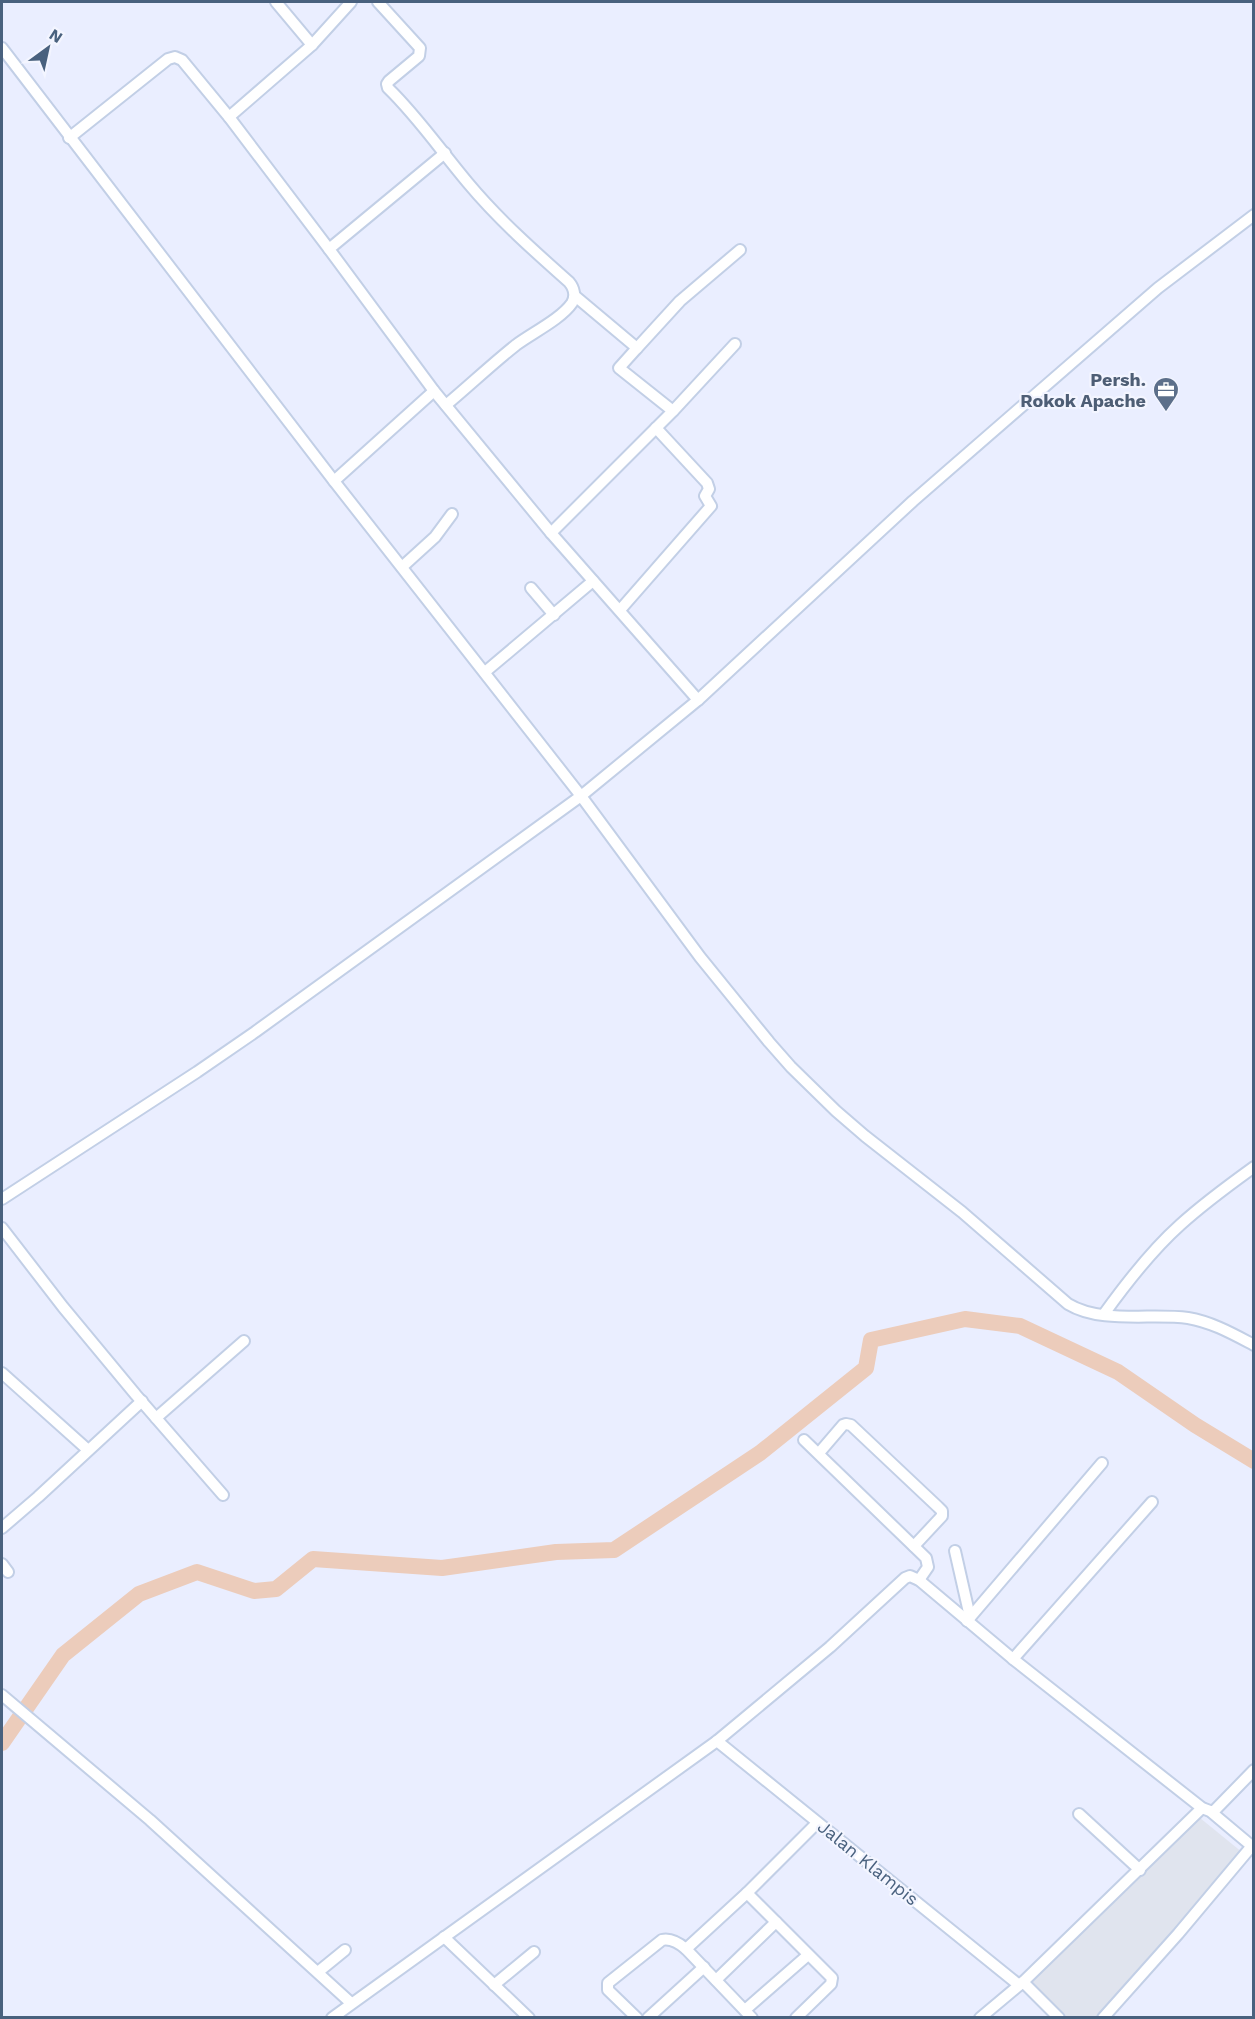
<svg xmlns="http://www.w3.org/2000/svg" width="1255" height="2019" font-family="'Work Sans',sans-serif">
	<rect width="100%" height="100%" fill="#eaeeff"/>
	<!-- industrial -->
	<polygon fill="#e0e4ee" points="1200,1818 1243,1853 1096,2017 1067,2017 1029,1983"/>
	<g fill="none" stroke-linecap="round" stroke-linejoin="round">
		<!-- river -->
		<polyline stroke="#ecccbb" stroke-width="16" points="2,1743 63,1655 139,1594 197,1572 254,1591 276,1589 313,1559 442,1568 556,1552 614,1550 760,1453 866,1368 871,1340 965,1319 1020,1326 1118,1372 1195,1425 1254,1461"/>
		<defs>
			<g id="street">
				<polyline points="276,2 312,45"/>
				<path d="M378 2 420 48 419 56 389 81 387 84 388 88C418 117 441 151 468 183 498 219 534 251 569 282 574 288 576 296 572 303 561 319 532 333 516 345 492 364 470 385 446 405"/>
				<path d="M2 48 334 481 581 796 700 957 769 1042 791 1067 836 1111 865 1136 962 1212 1068 1304C1101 1324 1151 1313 1188 1318 1212 1322 1233 1334 1254 1345"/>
				<polyline points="229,117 312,45 351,2"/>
				<polyline points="69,138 168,59 175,57 182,60 229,117 329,249"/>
				<polyline points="445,153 329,249 434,391 551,533 698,700"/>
				<polyline points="575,296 637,348 619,368 673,411"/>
				<polyline points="637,348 680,301 740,250"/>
				<polyline points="334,481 434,391"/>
				<polyline points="551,533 673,411 735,344"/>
				<polyline points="402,567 435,537 452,514"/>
				<polyline points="531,588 554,615"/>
				<polyline points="620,610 711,506 705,496 709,489 707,483 656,428"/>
				<polyline points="485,672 593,581"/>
				<polyline points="2,1199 197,1072 255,1032 581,796 698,700 913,501 1158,288 1254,215"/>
				<polyline points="2,1228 63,1307 136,1395 223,1495"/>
				<path d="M1104 1314C1127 1282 1151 1251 1180 1225 1203 1204 1229 1185 1254 1167"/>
				<polyline points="2,1373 88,1450"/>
				<polyline points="156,1418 244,1341"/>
				<polyline points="804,1440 926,1558 928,1567 919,1580"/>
				<polyline points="819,1453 843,1425 846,1424 851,1425 938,1507 942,1511 942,1516 914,1546"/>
				<polyline points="2,1528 38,1497 142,1401"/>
				<polyline points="955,1551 970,1617"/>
				<polyline points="2,1564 8,1572"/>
				<polyline points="967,1621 1102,1463"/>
				<polyline points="1013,1659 1152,1502"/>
				<polyline points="2,1695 150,1820 351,2003"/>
				<polyline points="717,1741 1019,1985"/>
				<polyline points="1210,1811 1214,1811 1254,1770"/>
				<polyline points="1079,1814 1140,1870"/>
				<polyline points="747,1893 832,1978 831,1984 796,2018"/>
				<polyline points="444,1937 529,2018"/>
				<polyline points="686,1949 752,2018"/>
				<polyline points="318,1972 345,1950"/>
				<polyline points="716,1980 776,1922"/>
				<polyline points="1023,1982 1059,2018"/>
				<polyline points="494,1985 534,1952"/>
				<polyline points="745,2010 808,1955"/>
				<polyline points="332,2018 717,1741 830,1647 905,1578 910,1576 919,1580 1013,1659 1202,1808 1210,1811 1254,1848"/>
				<path d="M637 2018 608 1990V1983L662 1940C671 1938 679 1943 686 1949L747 1893 817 1823"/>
				<polyline points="648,2018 704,1967"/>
				<polyline points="980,2018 1023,1982 1202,1808"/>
				<polyline points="1103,2018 1178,1934 1251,1847"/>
			</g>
		</defs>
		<!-- street casing -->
		<use href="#street" stroke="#c2cfe6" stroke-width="14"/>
		<!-- street -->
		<use href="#street" stroke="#fff" stroke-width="10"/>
	</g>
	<!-- icons -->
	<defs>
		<symbol id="office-pin" viewBox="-11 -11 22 30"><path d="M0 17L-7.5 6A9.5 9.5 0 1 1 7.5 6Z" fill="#5c6f8a" stroke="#f3f5ff"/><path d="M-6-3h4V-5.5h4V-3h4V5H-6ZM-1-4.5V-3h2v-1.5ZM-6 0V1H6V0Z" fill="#fff"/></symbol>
	</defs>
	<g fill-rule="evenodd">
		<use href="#office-pin" x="1151" y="375" width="30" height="40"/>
	</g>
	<g text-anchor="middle" stroke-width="4.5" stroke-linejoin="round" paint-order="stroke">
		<!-- service labels -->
		<g font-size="18" font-weight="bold" fill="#4e5e75" stroke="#f3f5ff" text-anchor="end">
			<text x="1146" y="386">Persh.<tspan x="1146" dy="21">Rokok Apache</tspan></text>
		</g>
		<!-- street labels -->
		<g font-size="18" fill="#49617e" stroke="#f3f5ff">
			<text transform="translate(868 1863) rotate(39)" y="6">Jalan Klampis</text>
		</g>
	</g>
	<!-- border -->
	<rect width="1255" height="2019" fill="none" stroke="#49617e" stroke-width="6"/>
	<!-- north arrow -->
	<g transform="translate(48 48) rotate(33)" stroke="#f3f5ff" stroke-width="4.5" paint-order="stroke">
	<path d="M0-4.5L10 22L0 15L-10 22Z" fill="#49617e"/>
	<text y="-9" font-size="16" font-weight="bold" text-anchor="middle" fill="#49617e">N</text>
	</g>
</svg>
